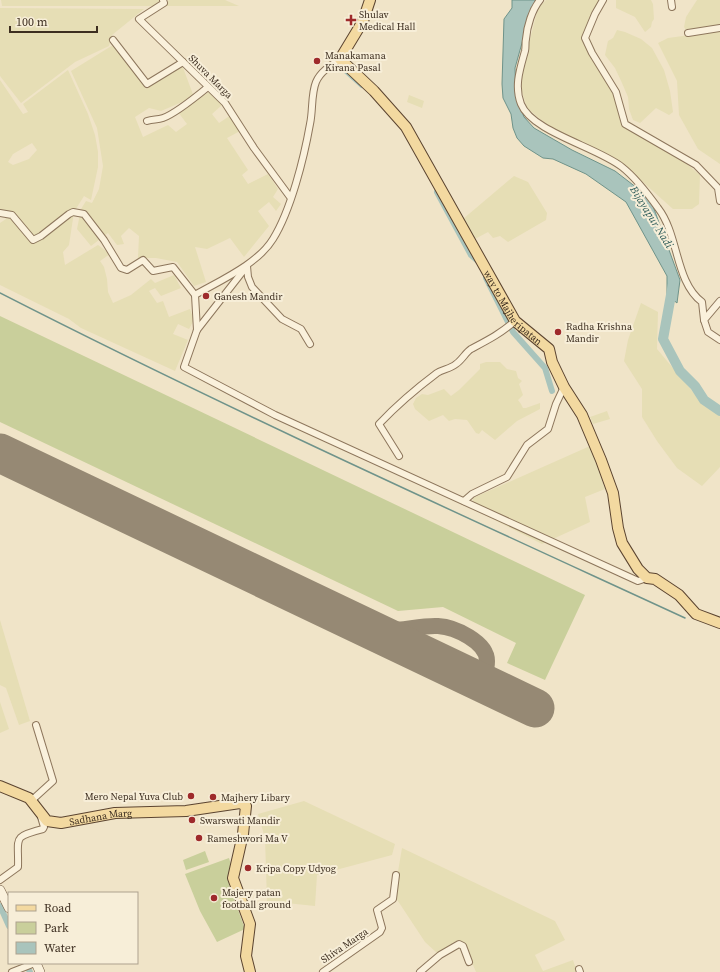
<svg xmlns="http://www.w3.org/2000/svg" width="720" height="972" font-family="'Source Serif 4',serif">
	<rect width="100%" height="100%" fill="#f0e4c8"/>
	<!-- farmland -->
	<g fill="#e6deb5" fill-rule="evenodd">
		<polygon points="1,0 161,0 153,6 2,6"/>
		<polygon points="169,0 225,0 239,6 161,6"/>
		<polygon points="546,0 601,0 582,40 615,95 620,121 625,126 683,161 700,175 699,204 692,209 673,209 625,166 605,153 551,128 527,108 519,82 538,8"/>
		<polygon points="616,0 651,0 653,4 654,19 652,22 651,27 645,32 635,17 616,8"/>
		<polygon points="697,0 720,0 720,26 687,32 684,27 686,17"/>
		<polygon points="0,8 144,9 112,35 109,46 75,62 21,103 0,76"/>
		<polygon points="617,30 625,32 641,39 652,48 664,70 670,91 673,112 669,115 656,108 640,123 633,120 629,109 628,97 622,83 615,68 605,55 608,41 613,38"/>
		<polygon points="720,31 720,164 698,149 679,115 677,81 658,43 668,38"/>
		<polygon points="113,45 146,89 182,65 194,97 161,111 149,108 135,117 143,137 168,125 176,132 187,124 178,112 209,92 222,105 212,114 219,123 231,115 242,130 227,138 248,170 242,175 248,184 268,174 278,189 273,197 281,204 276,211 269,202 258,211 269,226 244,257 230,238 207,249 195,247 206,282 194,286 177,262 156,258 138,258 139,236 129,228 121,236 124,244 117,245 108,233 91,246 77,229 81,209 86,201 92,203 99,189 103,166 97,128 71,71"/>
		<path d="M68 70 88 114 95 135 98 152V167L91 200 84 196 74 212 69 245 63 252 65 265 98 245 110 254 100 261 104 267 107 279 108 292 113 303 131 295 151 279 155 283 174 275 181 288 161 296 155 288 149 291 157 303 163 301 169 317 190 309 194 320 189 329 178 324 173 334 188 340 175 371 81 328 69 319 0 285V223L6 219 3 215 0 217V80L23 114 28 112 23 104ZM32 143 37 150 29 159 13 165 8 162 13 154Z"/>
		<polygon points="409,95 424,101 422,108 407,102"/>
		<polygon points="514,176 528,182 547,213 546,220 508,242 500,236 493,238 488,232 475,239 471,238 463,219"/>
		<polygon points="641,303 658,312 657,349 703,404 720,415 720,467 702,486 677,468 657,441 642,417 642,389 624,361 628,340"/>
		<polygon points="486,362 500,362 507,369 516,371 518,378 522,381 519,384 523,395 518,400 521,404 523,408 526,408 540,403 540,409 517,421 495,440 482,430 479,434 476,433 467,420 455,419 449,421 443,415 429,421 415,409 413,404 416,398 422,394 428,395 444,389 451,396 459,390 480,369 480,364"/>
		<polygon points="607,411 610,419 593,424 590,417"/>
		<polygon points="590,446 605,489 585,497 590,522 542,544 473,509 473,498"/>
		<polygon points="0,620 30,721 19,725 6,688 0,685"/>
		<polygon points="0,702 9,729 0,733"/>
		<polygon points="304,801 395,844 392,855 317,875 315,906 267,901 265,838 258,814"/>
		<polygon points="402,848 555,921 565,940 535,955 543,971 573,960 577,972 476,972 463,942 458,940 437,953 425,942 394,895"/>
	</g>
	<!-- green -->
	<g fill="#c9cf9b">
		<polygon points="0,316 585,595 545,680 507,663 516,643 443,607 398,611 0,422"/>
		<polygon points="205,851 209,862 186,870 183,860"/>
		<polygon points="229,858 232,868 229,885 245,929 217,942 200,911 185,874"/>
	</g>
	<!-- water -->
	<polygon fill="#a9c4bc" stroke="#6f938a" points="512,0 538,0 527,25 515,68 516,96 524,117 534,128 572,150 615,171 650,198 680,280 677,303 667,295 667,276 626,202 586,174 553,159 543,158 524,146 517,138 513,128 511,114 503,98 502,84 504,19 512,8"/>
	<g fill="none" stroke-linecap="round" stroke-linejoin="round">
		<!-- stream -->
		<path stroke="#6f938a" stroke-width="1.5" d="M0 293C225 408 455 512 685 618"/>
		<!-- canal -->
		<g stroke="#a9c4bc" stroke-width="6">
			<polyline points="342,67 362,85"/>
			<polyline points="437,192 471,255 479,262"/>
			<polyline points="486,278 513,332 545,368 552,391"/>
			<polyline points="0,906 9,926"/>
			<polyline points="29,970 30,972"/>
		</g>
		<!-- river -->
		<polyline stroke="#a9c4bc" stroke-width="10" points="673,284 663,339 680,371 695,386 704,400 720,411"/>
		<!-- taxiway -->
		<path stroke="#968974" stroke-width="16" d="M360 624C366 627 373 630 380 630 400 632 419 625 438 626 455 627 487 642 487 661 487 669 484 676 478 680 455 695 444 668 428 657"/>
		<!-- runway -->
		<polyline stroke="#968974" stroke-width="39" points="0,453 535,708"/>
		<defs>
			<g id="street">
				<polyline points="163,0 164,3 139,19 225,103 254,148 290,197"/>
				<path d="M540 0C532 10 527 26 526 39 525 43 526 47 525 51 520 69 514 86 521 104 532 132 597 147 622 167 636 178 648 194 658 208 679 235 675 282 702 302L704 320"/>
				<polyline points="603,0 595,14 585,38 592,53 616,92 625,124 696,165 718,188 720,201"/>
				<polyline points="671,0 672,7"/>
				<polyline points="688,33 720,28"/>
				<polyline points="113,40 147,84 183,62"/>
				<path d="M340 59C331 65 320 72 316 82 311 94 313 111 310 124 304 158 291 210 273 239 258 264 219 281 195 295L197 330 184 367 275 415 638 581 647 578"/>
				<path d="M147 121C153 119 157 120 163 118 175 114 197 96 208 87"/>
				<polyline points="0,213 12,215 33,240 41,236 69,214 73,212 84,214 104,240 121,268 127,270 143,260 153,271 173,267 195,295"/>
				<polyline points="720,301 704,320 708,332 720,340"/>
				<polyline points="197,330 247,266 248,277 252,287 282,319 301,329 310,344"/>
				<path d="M399 456 379 424C396 406 417 388 437 373 443 369 450 369 456 364 462 360 466 352 471 349 488 340 500 334 515 321"/>
				<polyline points="464,501 472,494 507,477 527,445 548,429 556,404 564,387"/>
				<polyline points="31,801 53,781 36,725"/>
				<path d="M0 880 18 867C19 838 11 837 43 829L44 827 41 817"/>
				<polyline points="579,969 580,972"/>
				<polyline points="12,972 35,963"/>
				<polyline points="323,972 380,932 382,928 377,910 393,899 396,875"/>
				<polyline points="420,972 440,955 459,944 463,946 469,962"/>
			</g>
			<g id="secondary">
				<polyline points="0,890 9,908"/>
				<polyline points="36,963 40,972"/>
			</g>
			<g id="primary">
				<path id="s1" d="M370 0 363 21 340 59 374 91 406 127 515 321 549 349 552 362 564 387 582 415 601 460 613 493 618 528 622 543 638 569 647 578 655 579 679 595 696 614 720 623"/>
				<path id="s2" d="M0 786 29 798 47 821 61 823 115 813 186 811 240 803 246 806 243 834 233 878 250 924 246 956 250 972"/>
			</g>
		</defs>
		<!-- street casing -->
		<use href="#street" stroke="#8d765c" stroke-width="8"/>
		<!-- secondary casing -->
		<use href="#secondary" stroke="#6f573f" stroke-width="10"/>
		<!-- primary casing -->
		<use href="#primary" stroke="#5b4430" stroke-width="12"/>
		<!-- street -->
		<use href="#street" stroke="#faf1dc" stroke-width="6"/>
		<!-- secondary -->
		<use href="#secondary" stroke="#faf1dc" stroke-width="9"/>
		<!-- primary -->
		<use href="#primary" stroke="#f3d9a0" stroke-width="10"/>
	</g>
	<!-- markers -->
	<g fill="#9e2a2b" stroke="#f7eed8" stroke-width="1.5">
		<path d="M349 14h4v4h4v4h-4v4h-4v-4h-4v-4h4z"/>
		<circle cx="317" cy="61" r="4"/>
		<circle cx="206" cy="296" r="4"/>
		<circle cx="558" cy="332" r="4"/>
		<circle cx="191" cy="796" r="4"/>
		<circle cx="213" cy="797" r="4"/>
		<circle cx="192" cy="820" r="4"/>
		<circle cx="199" cy="838" r="4"/>
		<circle cx="248" cy="868" r="4"/>
		<circle cx="214" cy="898" r="4"/>
	</g>
	<g text-anchor="middle" stroke-width="4" stroke-linejoin="round" paint-order="stroke">
		<!-- poi labels -->
		<g font-size="10" fill="#3d2e20" stroke="#f7eed8" text-anchor="start">
			<text x="359" y="18">Shulav<tspan x="359" dy="12">Medical Hall</tspan></text>
			<text x="325" y="59">Manakamana<tspan x="325" dy="12">Kirana Pasal</tspan></text>
			<text x="214" y="300">Ganesh Mandir</text>
			<text x="566" y="330">Radha Krishna<tspan x="566" dy="12">Mandir</tspan></text>
			<text x="183" y="800" text-anchor="end">Mero Nepal Yuva Club</text>
			<text x="221" y="801">Majhery Libary</text>
			<text x="200" y="824">Swarswati Mandir</text>
			<text x="207" y="842">Rameshwori Ma V</text>
			<text x="256" y="872">Kripa Copy Udyog</text>
			<text x="222" y="896">Majery patan<tspan x="222" dy="12">football ground</tspan></text>
		</g>
		<!-- street labels -->
		<g font-size="10" fill="#3d2e20" stroke="#f7eed8">
			<text transform="translate(211 76) rotate(45)" y="4">Shuva Marga</text>
			<text dy="4" stroke="none"><textPath href="#s1" startOffset="372">way to Majheripatan</textPath></text>
			<text dy="4" stroke="none"><textPath href="#s2" startOffset="115">Sadhana Marg</textPath></text>
			<text transform="translate(344 945) rotate(-34)" y="4">Shiva Marga</text>
		</g>
		<!-- water labels -->
		<g font-size="11" font-style="italic" fill="#2f5d5a" stroke="#f7eed8">
			<text transform="translate(652 217) rotate(58)" y="4">Bijayapur Nadi</text>
		</g>
	</g>
	<!-- legend -->
	<rect x="8" y="892" width="130" height="72" fill="#f7eed8" stroke="#ada18e"/>
	<rect x="16" y="905" width="20" height="6" fill="#f3d9a0" stroke="#ada18e"/>
	<text x="44" y="912" font-size="12" fill="#3d2e20">Road</text>
	<rect x="16" y="922" width="20" height="12" fill="#c9cf9b" stroke="#ada18e"/>
	<text x="44" y="932" font-size="12" fill="#3d2e20">Park</text>
	<rect x="16" y="942" width="20" height="12" fill="#a9c4bc" stroke="#ada18e"/>
	<text x="44" y="952" font-size="12" fill="#3d2e20">Water</text>
	<!-- scale -->
	<path d="M10 26v6h87v-6" fill="none" stroke="#3d2e20" stroke-width="2"/>
	<text x="16" y="26" font-size="12" fill="#3d2e20" stroke="#f7eed8" stroke-width="3" paint-order="stroke">100 m</text>
</svg>
